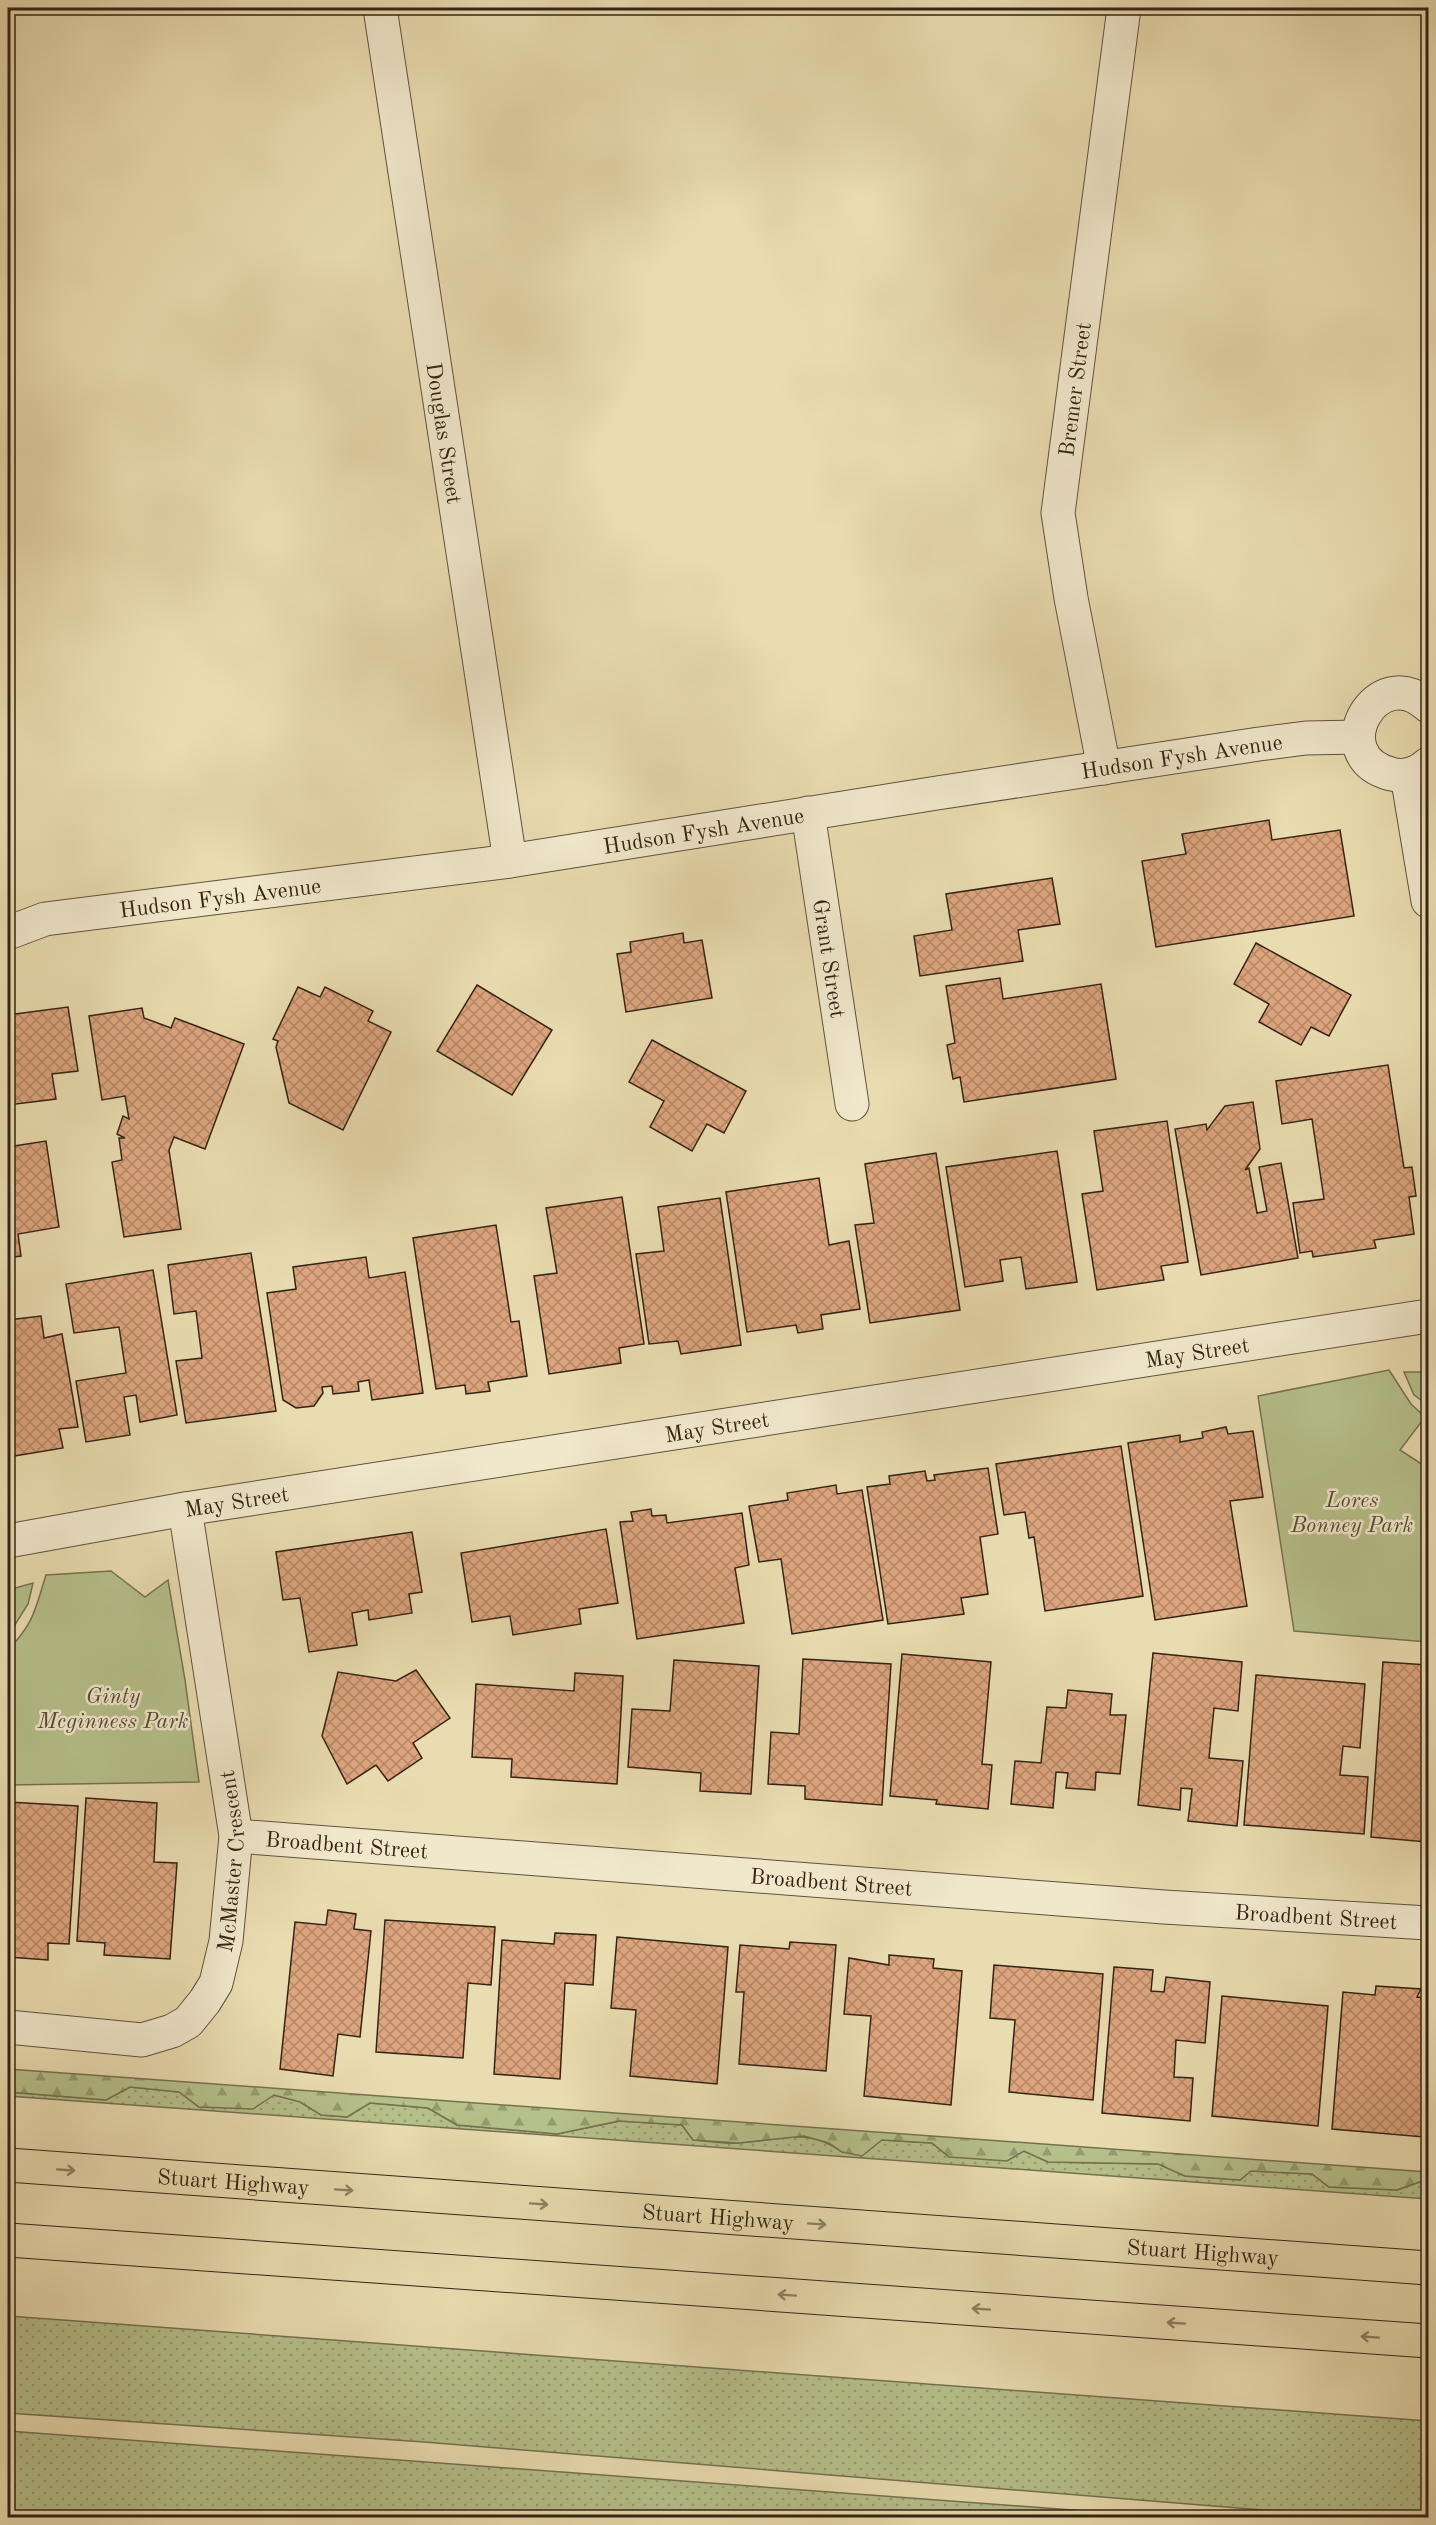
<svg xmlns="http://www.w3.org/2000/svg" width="1436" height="2525" font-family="'Old Standard TT',serif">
	<defs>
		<pattern id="grass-dots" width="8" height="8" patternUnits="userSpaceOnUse" patternTransform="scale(1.5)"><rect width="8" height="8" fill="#b6c08b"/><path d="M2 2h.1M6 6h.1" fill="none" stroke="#959c70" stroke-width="1.8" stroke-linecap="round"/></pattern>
		<pattern id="forest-firs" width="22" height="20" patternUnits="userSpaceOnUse" patternTransform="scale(1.5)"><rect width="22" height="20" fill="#b6c08b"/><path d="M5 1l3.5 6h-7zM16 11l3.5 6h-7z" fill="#959c70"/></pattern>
		<pattern id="building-cross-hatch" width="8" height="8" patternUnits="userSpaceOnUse" patternTransform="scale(1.5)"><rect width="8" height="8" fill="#dda57e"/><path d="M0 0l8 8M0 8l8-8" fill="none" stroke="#b48666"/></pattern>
	</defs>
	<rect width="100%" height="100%" fill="#e9dcb0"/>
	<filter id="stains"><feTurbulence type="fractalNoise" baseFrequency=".00333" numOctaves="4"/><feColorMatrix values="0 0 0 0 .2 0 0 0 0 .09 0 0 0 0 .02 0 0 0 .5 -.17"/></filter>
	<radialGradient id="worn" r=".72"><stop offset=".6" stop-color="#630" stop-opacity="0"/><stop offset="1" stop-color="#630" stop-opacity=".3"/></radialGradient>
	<!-- grass -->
	<g fill="url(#grass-dots)" stroke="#757250" stroke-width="1.5">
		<path d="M130 2087 179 2092 199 2107 273 2095 300 2101 321 2115 347 2117 370 2103 428 2108 457 2125 557 2134 620 2121 682 2125 693 2140C708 2141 724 2144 739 2143 780 2141 805 2126 842 2152L882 2140 932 2143 949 2157 1024 2151 1048 2162 1159 2164 1185 2176 1240 2180 1251 2171 1312 2174 1329 2187 1397 2190 1428 2179V2199L8 2096V2092L106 2100Z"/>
		<polygon points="8,2316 1428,2421 1428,2517 1349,2517 424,2442 8,2413"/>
		<polygon points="8,2431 1167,2517 8,2517"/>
	</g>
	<!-- forest -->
	<polygon fill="url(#forest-firs)" stroke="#757250" stroke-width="1.5" points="8,2069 1428,2172 1428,2179 1397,2190 1329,2187 1312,2174 1251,2171 1240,2180 1185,2176 1158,2164 1048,2162 1024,2151 1007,2161 949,2157 932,2143 882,2140 862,2156 842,2152 829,2143 804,2136 738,2143 693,2140 682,2125 619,2121 557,2134 457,2125 428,2108 370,2103 347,2117 321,2115 300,2102 274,2095 253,2109 199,2107 179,2092 130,2087 106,2100 8,2092"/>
	<!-- green -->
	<g fill="#b6c08b" stroke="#757250" stroke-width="1.5">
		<polygon points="1389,1370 1411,1404 1425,1417 1400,1450 1426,1467 1428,1464 1428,1642 1294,1631 1258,1396"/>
		<polygon points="1404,1372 1428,1372 1428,1405 1414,1395"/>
		<path d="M111 1571 145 1597 168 1580 185 1680 199 1782 8 1785V1650C34 1623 35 1610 46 1575Z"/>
		<polygon points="33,1583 28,1604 8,1636 8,1590"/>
	</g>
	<!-- building -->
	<g fill="url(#building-cross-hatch)" stroke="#342315" stroke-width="1.5">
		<polygon points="1269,820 1272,840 1340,830 1354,916 1156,947 1142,861 1186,854 1182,834"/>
		<polygon points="1052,878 1060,924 1018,930 1023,961 920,976 914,936 952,930 946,894"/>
		<polygon points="683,933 684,943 702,940 712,998 626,1012 617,954 631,952 630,942"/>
		<polygon points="1256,943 1351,995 1329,1036 1311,1027 1301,1045 1259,1022 1269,1004 1234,984"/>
		<polygon points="1000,978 1003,999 1101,984 1116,1079 964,1102 960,1077 953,1079 947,1045 955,1043 946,986"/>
		<polygon points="477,985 552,1030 512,1095 437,1051"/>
		<polygon points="298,987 320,997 325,987 373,1011 368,1021 391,1032 343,1130 289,1103 276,1047 278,1041 273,1039"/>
		<polygon points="68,1007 78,1071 52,1074 56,1099 8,1105 8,1015"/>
		<polygon points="142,1008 144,1018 171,1028 175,1018 244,1044 205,1149 174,1137 169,1150 181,1229 124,1237 112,1162 122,1160 119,1138 125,1138 117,1134 123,1116 129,1119 125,1096 102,1100 89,1016"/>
		<polygon points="652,1040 746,1091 724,1133 707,1124 692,1151 650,1127 664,1101 629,1082"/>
		<polygon points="1388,1065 1404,1168 1412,1167 1416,1196 1409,1197 1414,1234 1374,1240 1376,1248 1313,1257 1312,1251 1300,1253 1293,1203 1324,1199 1312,1119 1282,1124 1276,1081"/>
		<polygon points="1253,1102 1260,1149 1245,1170 1249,1168 1257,1213 1267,1211 1259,1167 1281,1163 1298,1258 1201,1275 1175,1129 1206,1124 1207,1130 1225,1106"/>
		<polygon points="1167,1121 1188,1262 1161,1266 1164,1280 1097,1290 1082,1194 1103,1191 1094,1131"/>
		<polygon points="46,1141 59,1227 18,1234 21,1256 8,1258 8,1147"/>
		<polygon points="1057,1151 1077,1282 1026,1289 1021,1257 1000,1260 1003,1281 965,1287 946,1167"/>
		<polygon points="936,1153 960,1310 870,1323 855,1225 874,1223 865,1164"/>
		<polygon points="819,1178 829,1245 849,1241 860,1309 821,1315 823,1329 798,1333 796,1325 747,1332 726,1192"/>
		<polygon points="622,1197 644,1344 619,1348 621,1363 549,1374 534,1276 557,1273 546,1208"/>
		<polygon points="720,1198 741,1345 681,1354 678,1341 649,1344 636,1254 664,1251 658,1207"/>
		<polygon points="496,1225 511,1322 519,1321 527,1376 488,1382 490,1391 466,1394 465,1385 436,1389 413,1238"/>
		<polygon points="251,1253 276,1411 186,1423 176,1361 202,1358 196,1311 174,1314 168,1265"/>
		<polygon points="366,1257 369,1278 405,1272 423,1393 372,1400 369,1380 358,1382 359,1391 333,1394 332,1386 322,1387 323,1393 314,1406 296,1408 283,1400 267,1293 296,1289 293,1267"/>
		<polygon points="153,1270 177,1415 140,1422 136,1395 124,1397 130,1435 86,1442 76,1381 126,1373 119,1327 74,1333 66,1284"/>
		<polygon points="41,1316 44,1338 62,1334 78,1427 59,1429 63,1448 8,1457 8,1320"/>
		<polygon points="1226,1427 1228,1434 1253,1431 1263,1497 1230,1501 1247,1606 1155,1620 1128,1443 1180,1435 1180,1442 1203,1438 1202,1432"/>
		<polygon points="1121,1446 1143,1596 1045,1611 1034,1537 1029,1538 1025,1512 1004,1515 996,1464"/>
		<polygon points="988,1468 998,1534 980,1537 988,1594 961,1598 964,1614 888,1624 867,1487 890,1484 889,1476 925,1471 927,1481 935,1480 934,1475"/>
		<polygon points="836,1485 837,1494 862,1490 883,1620 792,1634 781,1559 759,1562 749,1506 788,1500 787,1493"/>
		<polygon points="651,1509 652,1516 666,1515 667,1523 742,1513 749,1565 735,1568 744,1623 637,1639 620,1522 633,1521 631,1512"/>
		<polygon points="606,1529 618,1603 579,1609 581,1624 513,1635 510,1616 472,1622 461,1553"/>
		<polygon points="412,1532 422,1592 409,1594 412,1613 369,1620 368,1610 352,1613 357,1645 309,1652 300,1598 283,1600 276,1552"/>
		<polygon points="1153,1653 1242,1662 1238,1711 1214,1708 1209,1758 1243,1761 1237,1826 1188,1821 1192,1789 1181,1788 1180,1810 1138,1805"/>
		<polygon points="902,1654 991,1662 982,1764 992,1765 988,1809 936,1804 937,1800 890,1796"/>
		<polygon points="803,1659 891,1664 882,1805 805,1799 805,1786 768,1784 771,1732 799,1734"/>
		<polygon points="674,1660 759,1666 751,1794 700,1791 701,1773 628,1767 632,1709 670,1711"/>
		<polygon points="1383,1662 1428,1665 1427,1842 1371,1837"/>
		<polygon points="416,1670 450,1718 413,1743 422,1758 388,1781 376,1765 347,1784 322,1736 338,1672 396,1681"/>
		<polygon points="575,1673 623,1676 617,1784 511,1777 512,1759 472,1757 476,1684 574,1691"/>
		<polygon points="1256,1675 1365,1684 1360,1748 1343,1746 1340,1775 1368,1777 1364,1834 1244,1825"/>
		<polygon points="1068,1690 1112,1694 1110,1715 1126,1715 1120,1774 1096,1772 1095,1790 1066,1788 1068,1773 1056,1772 1053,1808 1011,1804 1015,1761 1041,1763 1047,1707 1066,1708"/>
		<polygon points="86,1798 157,1803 154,1862 177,1863 170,1959 104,1955 105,1943 77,1941"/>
		<polygon points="8,1802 78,1806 69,1944 48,1943 48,1960 8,1957"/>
		<polygon points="328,1910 356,1914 354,1929 371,1931 360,2037 338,2034 333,2076 280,2069 295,1922 326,1925"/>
		<polygon points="385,1920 495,1927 491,1985 468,1983 463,2058 376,2052"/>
		<polygon points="555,1933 596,1935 593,1985 565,1983 560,2079 494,2074 502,1940 554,1944"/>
		<polygon points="617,1937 728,1947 717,2084 630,2076 636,2010 611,2008"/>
		<polygon points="790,1942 836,1945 826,2071 739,2064 744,1992 736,1992 740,1945 789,1949"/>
		<polygon points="889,1955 934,1959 933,1968 962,1971 951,2105 864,2096 871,2016 844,2014 849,1958 889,1965"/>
		<polygon points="994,1965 1103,1974 1093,2100 1009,2092 1015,2020 990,2018"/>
		<polygon points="1114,1967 1153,1970 1151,1991 1164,1992 1166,1977 1210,1982 1205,2043 1176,2040 1174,2077 1193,2078 1190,2121 1102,2113"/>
		<polygon points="1376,1986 1421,1989 1417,1997 1428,1998 1428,2070 1424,2137 1332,2129 1343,1992 1375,1995"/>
		<polygon points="1222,1996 1328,2006 1318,2126 1212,2116"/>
	</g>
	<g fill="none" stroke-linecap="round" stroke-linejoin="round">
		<defs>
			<g id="minor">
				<path id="s1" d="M380 8 510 861"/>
				<path d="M1428 706C1377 658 1322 756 1391 774 1405 778 1418 773 1428 764"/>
				<path id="s2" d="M1104 768 1071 598 1058 513 1124 8"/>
				<polyline points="1407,775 1428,901"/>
				<path id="s3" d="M808 813 852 1104"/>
				<path id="s4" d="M8 933 45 919 510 861 937 793 1259 744 1306 738 1358 737"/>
				<path id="s5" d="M8 1541 185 1509 1428 1316"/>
				<path id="s6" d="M236 1836 1164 1907 1428 1923"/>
				<path id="s7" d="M8 2027 142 2040 172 2031 188 2022 205 2001 216 1983 226 1941 236 1836 185 1509"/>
			</g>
			<g id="trunk">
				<path id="s8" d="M8 2165 1428 2268"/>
				<polyline points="8,2240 1428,2341"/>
			</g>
		</defs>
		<!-- minor casing -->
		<use href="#minor" stroke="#61513c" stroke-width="35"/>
		<!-- trunk casing -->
		<use href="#trunk" stroke="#342315" stroke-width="35"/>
		<!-- minor -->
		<use href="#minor" stroke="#f1e8cc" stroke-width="33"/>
		<!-- trunk -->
		<use href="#trunk" stroke="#e9dcb0" stroke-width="33"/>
	</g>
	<!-- one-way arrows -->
	<defs><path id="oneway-shaft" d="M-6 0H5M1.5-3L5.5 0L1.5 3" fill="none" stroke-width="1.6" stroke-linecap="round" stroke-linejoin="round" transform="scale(1.5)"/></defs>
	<g stroke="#8e8062">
		<use href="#oneway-shaft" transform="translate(66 2170) rotate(4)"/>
		<use href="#oneway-shaft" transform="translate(344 2190) rotate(4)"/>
		<use href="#oneway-shaft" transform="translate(539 2204) rotate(4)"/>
		<use href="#oneway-shaft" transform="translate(817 2224) rotate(4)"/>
		<use href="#oneway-shaft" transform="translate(787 2295) rotate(-176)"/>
		<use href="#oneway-shaft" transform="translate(981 2309) rotate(-176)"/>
		<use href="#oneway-shaft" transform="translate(1176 2323) rotate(-176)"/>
		<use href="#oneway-shaft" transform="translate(1370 2337) rotate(-176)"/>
	</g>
	<g text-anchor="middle" stroke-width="5" stroke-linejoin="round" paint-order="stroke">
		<!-- street labels -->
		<g font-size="22" fill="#342315" stroke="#f1e8cc">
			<text dy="8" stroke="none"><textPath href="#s2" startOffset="384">Bremer Street</textPath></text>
			<text dy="8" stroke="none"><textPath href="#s1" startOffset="430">Douglas Street</textPath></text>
			<text dy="8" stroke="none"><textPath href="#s4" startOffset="1188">Hudson Fysh Avenue</textPath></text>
			<text dy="8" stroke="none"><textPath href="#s4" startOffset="704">Hudson Fysh Avenue</textPath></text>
			<text dy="8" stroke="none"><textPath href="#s4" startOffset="216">Hudson Fysh Avenue</textPath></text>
			<text dy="8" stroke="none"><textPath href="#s3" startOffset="147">Grant Street</textPath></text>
			<text dy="8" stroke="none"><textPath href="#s5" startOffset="1204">May Street</textPath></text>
			<text dy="8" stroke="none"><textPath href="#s5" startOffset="718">May Street</textPath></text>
			<text dy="8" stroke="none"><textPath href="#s5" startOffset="232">May Street</textPath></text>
			<text dy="8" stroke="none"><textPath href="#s6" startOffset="111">Broadbent Street</textPath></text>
			<text dy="8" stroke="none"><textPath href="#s7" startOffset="356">McMaster Crescent</textPath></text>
			<text dy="8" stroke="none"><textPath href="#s6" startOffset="597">Broadbent Street</textPath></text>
			<text dy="8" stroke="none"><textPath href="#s6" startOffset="1083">Broadbent Street</textPath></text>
			<text dy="8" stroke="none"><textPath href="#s8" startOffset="226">Stuart Highway</textPath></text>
			<text dy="8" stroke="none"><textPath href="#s8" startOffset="712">Stuart Highway</textPath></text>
			<text dy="8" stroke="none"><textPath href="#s8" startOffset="1198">Stuart Highway</textPath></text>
		</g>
		<!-- park labels -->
		<g font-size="22" font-style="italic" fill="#544a32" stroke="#f1e8cc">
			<text x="1352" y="1507">Lores<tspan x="1352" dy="25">Bonney Park</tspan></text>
			<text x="113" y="1703">Ginty<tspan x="113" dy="25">Mcginness Park</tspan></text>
		</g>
	</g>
	<!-- margin -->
	<rect width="1436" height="2525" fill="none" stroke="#e9dcb0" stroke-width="30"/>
	<rect x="9" y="9" width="1418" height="2507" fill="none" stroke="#342315" stroke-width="3"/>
	<rect x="15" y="15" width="1406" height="2495" fill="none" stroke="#342315" stroke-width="1.5"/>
	<rect width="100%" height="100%" filter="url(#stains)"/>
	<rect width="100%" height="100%" fill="url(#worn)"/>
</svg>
